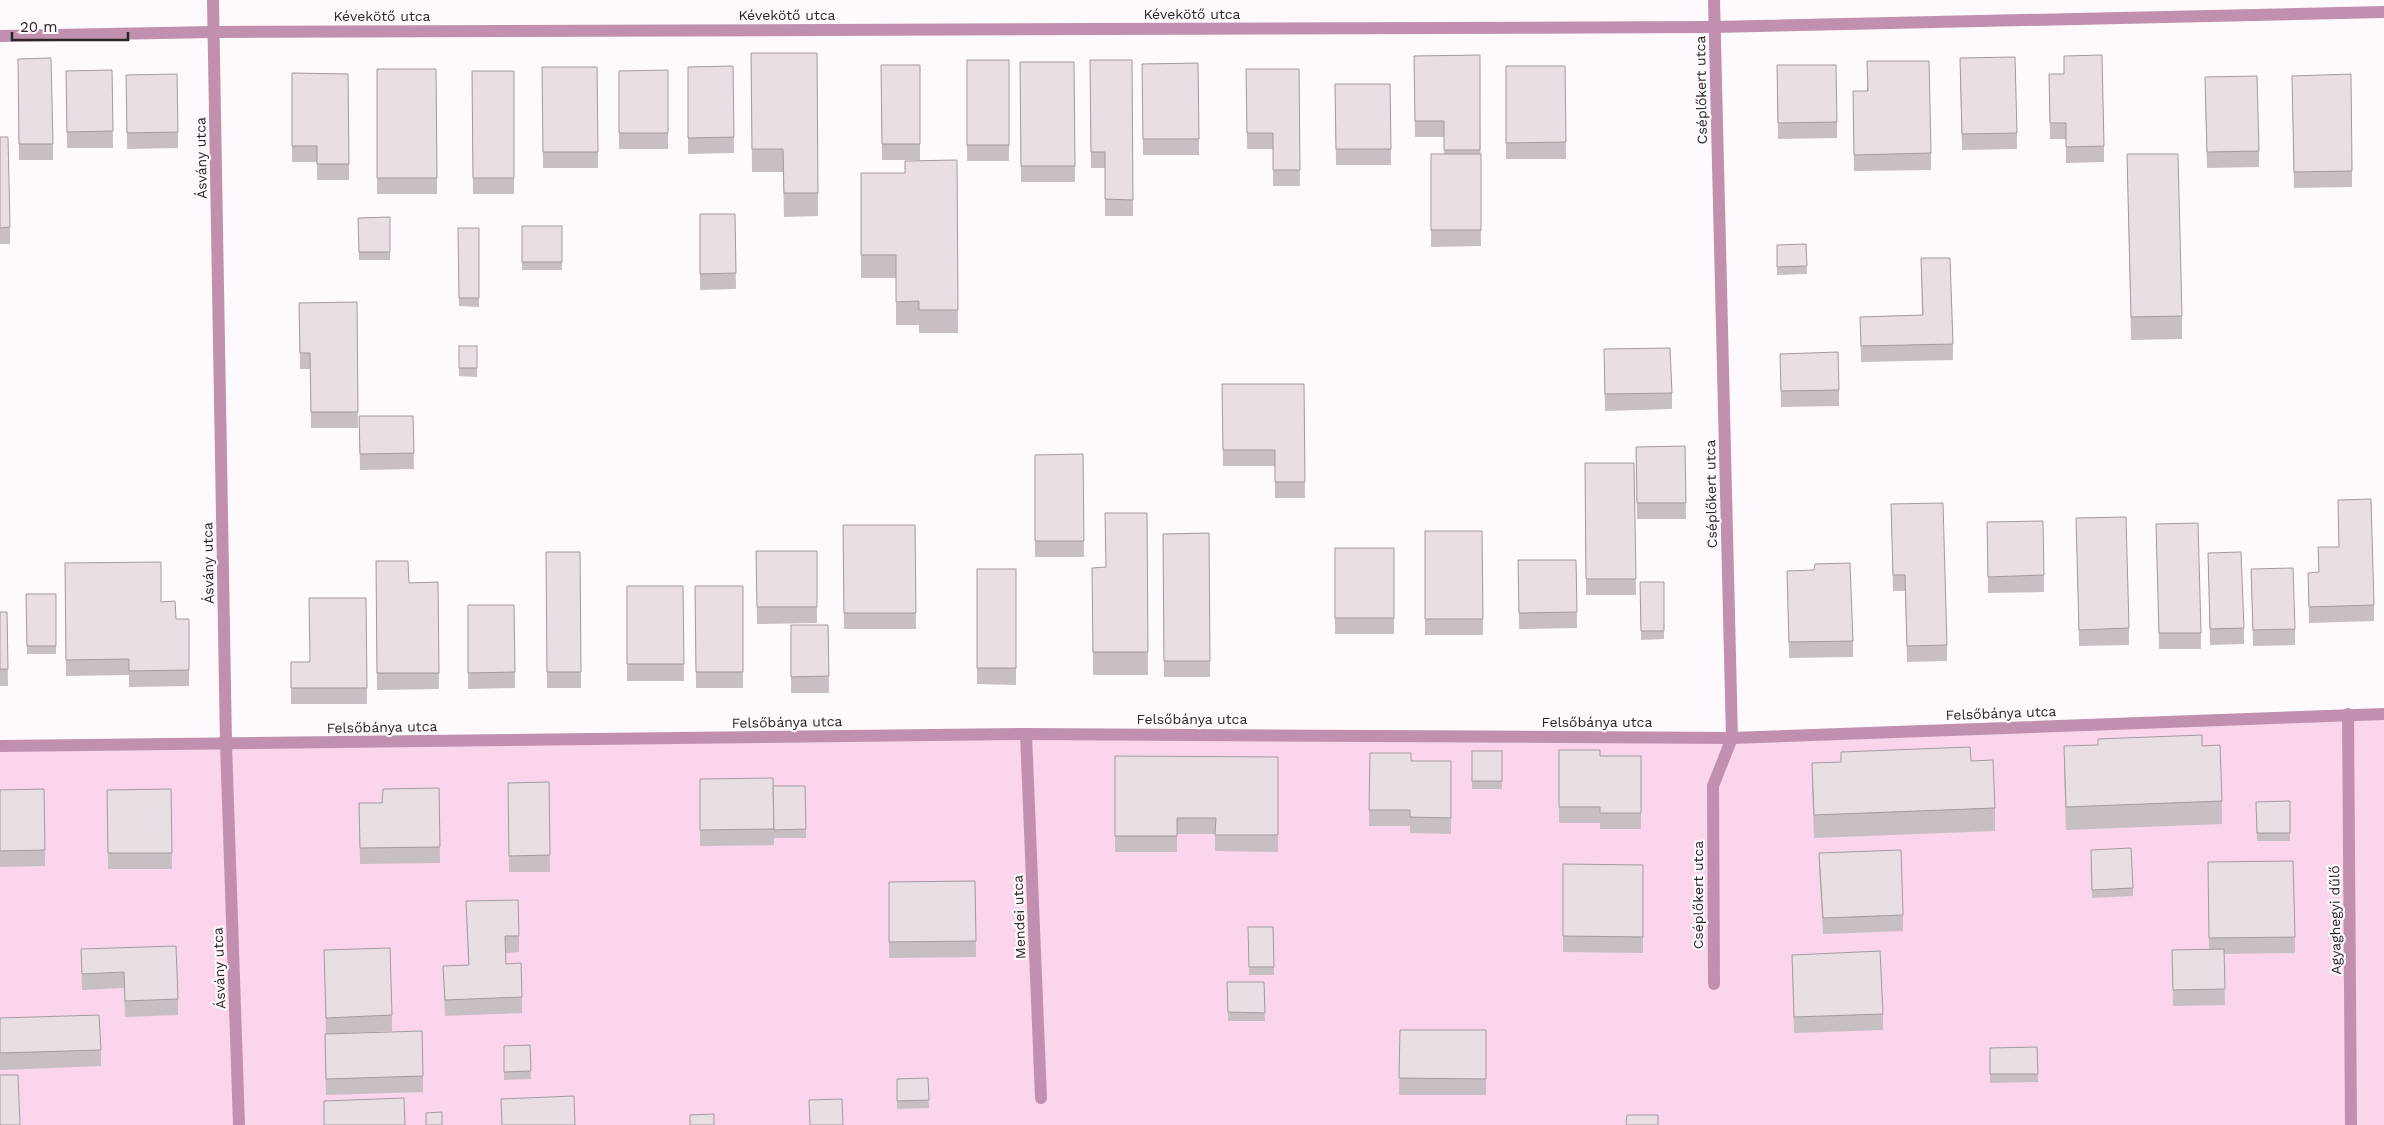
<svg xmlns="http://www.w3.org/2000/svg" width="2384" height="1125" font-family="'Work Sans',sans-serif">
	<rect width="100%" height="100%" fill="#fef9fc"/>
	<!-- green -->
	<polygon fill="#fbd5ec" points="2384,714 2384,1125 0,1125 0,746 1026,734 1732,738"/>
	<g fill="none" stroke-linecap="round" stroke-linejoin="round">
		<!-- minor -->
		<g stroke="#c190ae" stroke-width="12">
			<polyline points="213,0 226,744 239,1125"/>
			<polyline points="1714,0 1732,738 1713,786 1714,984"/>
			<polyline points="0,36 214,32 1714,27 2384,12"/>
			<polyline points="2348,714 2351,1125"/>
			<polyline points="1026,734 1041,1098"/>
			<polyline points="0,746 1026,734 1732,738 2384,714"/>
		</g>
	</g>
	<!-- wall -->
	<g fill="#c8bfc4">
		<polygon points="751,53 817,53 818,216 784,217 783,172 752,172"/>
		<polygon points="1480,55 1481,246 1431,247 1431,154 1444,154 1444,137 1415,137 1414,56"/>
		<rect x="967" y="60" width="42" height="101"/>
		<polygon points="1090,60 1132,60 1133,216 1105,216 1105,168 1091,168"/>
		<polygon points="1867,61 1931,153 1931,170 1854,171 1853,91 1867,91"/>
		<polygon points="1020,62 1074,62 1075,182 1021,182"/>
		<polygon points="1198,63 1199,155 1143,155 1142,64"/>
		<polygon points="881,65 920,65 920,160 882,160"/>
		<polygon points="1777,65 1837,122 1837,138 1778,139"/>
		<polygon points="733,66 734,153 688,154 688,67"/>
		<polygon points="1506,66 1565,66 1566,159 1506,159"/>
		<polygon points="542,67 597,67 598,168 543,168"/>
		<polygon points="377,69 436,69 437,194 377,194"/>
		<polygon points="1246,69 1299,69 1300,186 1273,186 1273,149 1247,149"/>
		<polygon points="112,70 113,148 67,148 66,71"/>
		<polygon points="668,70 668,149 619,149 619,71"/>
		<polygon points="472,71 514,71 514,194 473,194"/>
		<polygon points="292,73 348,74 349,180 317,180 317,162 292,162"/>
		<polygon points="2049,74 2104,146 2104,162 2066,163 2066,139 2050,139"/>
		<polygon points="18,75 53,144 53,160 19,160"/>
		<polygon points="126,75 178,132 178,148 127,149"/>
		<polygon points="1960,75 2017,133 2017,149 1962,150"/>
		<polygon points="2292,76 2352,171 2352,187 2294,188"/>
		<polygon points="1335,84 1390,84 1391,165 1336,165"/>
		<polygon points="2205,93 2259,151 2259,167 2207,168"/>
		<polygon points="0,137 10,227 10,244 0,244"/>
		<polygon points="2127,154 2182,316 2182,339 2131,340"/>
		<polygon points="957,160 958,333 919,333 919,325 896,325 896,278 861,278 861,173 905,173"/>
		<polygon points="700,214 735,214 736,289 700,290"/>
		<polygon points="390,217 390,260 359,260 358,218"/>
		<rect x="522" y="226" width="40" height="44"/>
		<polygon points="458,228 479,228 479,307 459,306"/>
		<polygon points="1806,244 1807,274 1777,275 1777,245"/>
		<polygon points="1921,258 1953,344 1953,360 1861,362 1860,317 1922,315"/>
		<polygon points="357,302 358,428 311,428 310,369 300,369 299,303"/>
		<polygon points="459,346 477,346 477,377 459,376"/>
		<polygon points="1780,354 1839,390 1839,406 1781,407"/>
		<polygon points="1604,365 1672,393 1672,409 1605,411"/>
		<polygon points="1222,384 1304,384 1305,498 1275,498 1275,466 1223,466"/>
		<polygon points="359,416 413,416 414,469 360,470"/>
		<polygon points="1685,446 1686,519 1637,519 1636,447"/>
		<polygon points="1083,454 1084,557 1035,557 1035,455"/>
		<polygon points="1585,463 1634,463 1636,595 1586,595"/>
		<polygon points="2338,500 2374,605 2374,621 2309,623 2308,573 2319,572 2318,547 2339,547"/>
		<polygon points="1891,504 1947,645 1947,661 1907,662 1905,591 1893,591"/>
		<polygon points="1147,513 1148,675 1093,675 1092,568 1106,567"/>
		<polygon points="2076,518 2129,628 2129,645 2079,646"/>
		<polygon points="1987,522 2044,575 2044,592 1988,593"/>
		<polygon points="2156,524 2201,633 2201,649 2159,649"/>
		<polygon points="843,525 915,525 916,629 844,629"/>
		<polygon points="1425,531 1482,531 1483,635 1425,635"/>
		<polygon points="1209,533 1210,677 1164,677 1163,534"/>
		<rect x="1335" y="548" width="59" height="86"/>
		<polygon points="756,551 817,551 817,623 757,624"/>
		<polygon points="546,552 580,552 581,688 547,688"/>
		<polygon points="2208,553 2244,628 2244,644 2210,645"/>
		<polygon points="1518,560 1576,560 1577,628 1519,629"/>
		<polygon points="376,561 409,583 438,582 439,689 377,690"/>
		<polygon points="65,563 161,602 176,619 189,619 189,686 129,687 129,675 66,676"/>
		<polygon points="977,569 1016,569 1016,685 977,684"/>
		<polygon points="2251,569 2295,629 2295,645 2253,646"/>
		<polygon points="1787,571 1853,641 1853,657 1789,658"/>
		<polygon points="1640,582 1664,582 1664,639 1641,640"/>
		<polygon points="627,586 683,586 684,681 627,681"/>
		<polygon points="695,586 743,586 743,688 696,688"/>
		<polygon points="26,594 56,594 56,654 27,654"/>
		<polygon points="366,598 367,704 291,704 291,662 309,662"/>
		<polygon points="468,605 514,605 515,688 468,689"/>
		<polygon points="0,612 7,612 8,686 0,686"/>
		<polygon points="791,625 828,625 829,693 791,693"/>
		<polygon points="2064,746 2202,746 2222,801 2222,824 2066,830 2064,770"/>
		<polygon points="1559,750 1600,756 1641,756 1641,829 1600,829 1600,823 1559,823"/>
		<rect x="1472" y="751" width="30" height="38"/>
		<polygon points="1370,753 1411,761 1451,761 1451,834 1410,833 1410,826 1369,826"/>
		<polygon points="1115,756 1278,757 1278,852 1215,851 1215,834 1177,834 1177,852 1115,852"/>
		<polygon points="1971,761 1995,808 1995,831 1814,838 1812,786 1812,763"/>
		<polygon points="700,779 773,786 805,786 806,838 774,838 774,835 774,845 700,846"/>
		<polygon points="549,782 550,872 509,872 508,783"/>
		<polygon points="439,788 440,863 360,864 359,803 382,803"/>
		<polygon points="44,789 45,866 0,867 0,790"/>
		<polygon points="171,789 172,869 108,869 107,790"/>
		<polygon points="2290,801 2290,841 2257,841 2256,802"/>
		<polygon points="1819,853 1903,915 1903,931 1823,934 1819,869"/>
		<polygon points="2091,858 2133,888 2133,896 2092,898"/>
		<polygon points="2208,862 2295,937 2295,953 2224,954 2225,1005 2173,1006 2172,950 2209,950"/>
		<polygon points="1563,864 1643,865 1643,953 1563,952"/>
		<polygon points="975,881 976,957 889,958 889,882"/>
		<polygon points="466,901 519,936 519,952 505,953 506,964 522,997 522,1013 445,1016 443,966 468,965"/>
		<polygon points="1248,927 1273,927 1274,975 1249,975"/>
		<polygon points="81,949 178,999 178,1015 125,1017 124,988 82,990"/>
		<polygon points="324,950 392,1015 392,1031 326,1034"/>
		<polygon points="1792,955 1883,1014 1883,1030 1794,1033"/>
		<polygon points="1227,982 1264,982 1265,1021 1228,1021"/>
		<polygon points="0,1018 101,1050 101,1066 0,1070"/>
		<polygon points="1400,1030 1486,1030 1486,1095 1399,1095"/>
		<polygon points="530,1045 531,1079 504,1080 504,1046"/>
		<polygon points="2037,1047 2038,1082 1990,1083 1990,1048"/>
		<polygon points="325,1050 423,1076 423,1092 326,1095"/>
		<polygon points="928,1078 929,1108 897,1109 897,1079"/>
	</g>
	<!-- building -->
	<g fill="#e9dee4" stroke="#a39ba0">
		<polygon points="751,53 817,53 818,193 784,193 783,149 752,149"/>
		<polygon points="1480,55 1480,150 1444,150 1444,121 1415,121 1414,56"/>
		<polygon points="2102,55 2104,146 2066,147 2066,123 2050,123 2049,74 2064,74 2064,56"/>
		<polygon points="2015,57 2017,133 1962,134 1960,58"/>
		<polygon points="51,58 53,144 19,144 18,59"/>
		<rect x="967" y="60" width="42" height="85"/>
		<polygon points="1090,60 1132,60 1133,200 1105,199 1105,152 1091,152"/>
		<polygon points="1867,61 1929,61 1931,153 1854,155 1853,91 1868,91"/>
		<polygon points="1020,62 1074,62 1075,166 1021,166"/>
		<polygon points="1198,63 1199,139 1143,139 1142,64"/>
		<polygon points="881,65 920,65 920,144 882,144"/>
		<polygon points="1777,65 1836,65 1837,122 1778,123"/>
		<polygon points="733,66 734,137 688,138 688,67"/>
		<polygon points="1506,66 1565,66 1566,142 1506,143"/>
		<polygon points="542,67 597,67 598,152 543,152"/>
		<polygon points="377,69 436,69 437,178 377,178"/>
		<polygon points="1246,69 1299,69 1300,170 1273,170 1273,133 1247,133"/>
		<polygon points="112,70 113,131 67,132 66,71"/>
		<polygon points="668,70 668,133 619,133 619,71"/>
		<polygon points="472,71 514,71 514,178 473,178"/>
		<polygon points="292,73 348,74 349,164 317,164 317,146 292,146"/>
		<polygon points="177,74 178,132 127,133 126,75"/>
		<polygon points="2351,74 2352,171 2294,172 2292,76"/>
		<polygon points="2257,76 2259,151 2207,152 2205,77"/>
		<polygon points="1335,84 1390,84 1391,149 1336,149"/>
		<polygon points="0,137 8,137 10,227 0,228"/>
		<rect x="1431" y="154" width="50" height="76"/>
		<polygon points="2127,154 2178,154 2182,316 2131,317"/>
		<polygon points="957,160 958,310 919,310 919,301 896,302 896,255 861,255 861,173 905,173 905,161"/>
		<polygon points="700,214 735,214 736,273 700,274"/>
		<polygon points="390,217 390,252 359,252 358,218"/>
		<rect x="522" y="226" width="40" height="36"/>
		<polygon points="458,228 479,228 479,298 459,298"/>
		<polygon points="1806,244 1807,266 1777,267 1777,245"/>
		<polygon points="1921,258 1950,258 1953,344 1861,346 1860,317 1923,315"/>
		<polygon points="357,302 358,412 311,412 310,353 300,353 299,303"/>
		<rect x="459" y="346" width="18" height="22"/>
		<polygon points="1670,348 1672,393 1605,394 1604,349"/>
		<polygon points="1838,352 1839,390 1781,391 1780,354"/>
		<polygon points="1222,384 1304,384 1305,482 1275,482 1275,450 1223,450"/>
		<polygon points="359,416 413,416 414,453 360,454"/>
		<polygon points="1685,446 1686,503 1637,503 1636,447"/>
		<polygon points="1083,454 1084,541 1035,541 1035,455"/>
		<polygon points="1585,463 1634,463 1636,579 1586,579"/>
		<polygon points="2371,499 2374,605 2309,607 2308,573 2319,572 2318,547 2339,547 2338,500"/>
		<polygon points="1943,503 1947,645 1907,646 1905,575 1893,575 1891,504"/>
		<polygon points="1105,513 1147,513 1148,652 1093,652 1092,568 1106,567"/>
		<polygon points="2126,517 2129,628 2079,630 2076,518"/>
		<polygon points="2043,521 2044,575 1988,577 1987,522"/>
		<polygon points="2198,523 2201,633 2159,633 2156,524"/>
		<polygon points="843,525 915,525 916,613 844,613"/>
		<polygon points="1425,531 1482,531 1483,619 1425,619"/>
		<polygon points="1209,533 1210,661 1164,661 1163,534"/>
		<rect x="1335" y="548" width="59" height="70"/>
		<polygon points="756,551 817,551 817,607 757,607"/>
		<polygon points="546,552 580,552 581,672 547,672"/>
		<polygon points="2241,552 2244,628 2210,629 2208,553"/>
		<polygon points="1518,560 1576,560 1577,612 1519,613"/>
		<polygon points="376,561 408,561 409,583 438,582 439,673 377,673"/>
		<polygon points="161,562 161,602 175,601 176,619 189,619 189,670 129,671 129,659 66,660 65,563"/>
		<polygon points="1850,563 1853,641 1789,642 1787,571 1814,570 1815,564"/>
		<polygon points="2293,568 2295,629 2253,630 2251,569"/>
		<rect x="977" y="569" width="39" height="99"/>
		<polygon points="1640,582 1664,582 1664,631 1641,631"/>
		<polygon points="627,586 683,586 684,664 627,664"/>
		<polygon points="695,586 743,586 743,672 696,672"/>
		<polygon points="26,594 56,594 56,646 27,646"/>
		<polygon points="309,598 366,598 367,688 291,688 291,662 310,662"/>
		<polygon points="468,605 514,605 515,672 468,673"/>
		<polygon points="0,612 7,612 8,669 0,669"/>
		<polygon points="791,625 828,625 829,676 791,677"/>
		<polygon points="2202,735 2202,746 2220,745 2222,801 2066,807 2064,746 2098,745 2098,739"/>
		<polygon points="1970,747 1971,761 1993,760 1995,808 1814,815 1812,763 1841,762 1841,752"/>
		<polygon points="1559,750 1600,750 1600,756 1641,756 1641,813 1600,813 1600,807 1559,807"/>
		<rect x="1472" y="751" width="30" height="30"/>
		<polygon points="1370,753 1411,753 1411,761 1451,761 1451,818 1410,817 1410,810 1369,810"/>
		<polygon points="1115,756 1278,757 1278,835 1215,835 1216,818 1177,818 1177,836 1115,836"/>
		<polygon points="773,778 774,829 700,830 700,779"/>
		<polygon points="549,782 550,855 509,856 508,783"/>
		<polygon points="773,786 805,786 806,829 774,830"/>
		<polygon points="439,788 440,847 360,848 359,803 382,803 383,789"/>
		<polygon points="44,789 45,850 0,851 0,790"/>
		<polygon points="171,789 172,853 108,853 107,790"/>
		<polygon points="2290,801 2290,833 2257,833 2256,802"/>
		<polygon points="2131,848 2133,888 2092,890 2091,850"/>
		<polygon points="1901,850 1903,915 1823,918 1819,853"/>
		<polygon points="2293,861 2295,937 2209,938 2208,862"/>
		<polygon points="1563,864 1643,865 1643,937 1563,936"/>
		<polygon points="975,881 976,941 889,942 889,882"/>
		<polygon points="518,900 519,936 505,936 506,964 521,963 522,997 445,1000 443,966 469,965 466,901"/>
		<polygon points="1248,927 1273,927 1274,967 1249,967"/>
		<polygon points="176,946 178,999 125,1001 124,972 82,974 81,949"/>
		<polygon points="390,948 392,1015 326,1018 324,950"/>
		<polygon points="2224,949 2225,989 2173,990 2172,950"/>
		<polygon points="1880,951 1883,1014 1794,1017 1792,955"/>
		<polygon points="1227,982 1264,982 1265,1013 1228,1012"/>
		<polygon points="99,1015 101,1050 0,1053 0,1018"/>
		<polygon points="1400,1030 1486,1030 1486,1079 1399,1078"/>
		<polygon points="422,1031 423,1076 326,1079 325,1034"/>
		<polygon points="530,1045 531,1071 504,1072 504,1046"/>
		<polygon points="2037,1047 2038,1074 1990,1074 1990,1048"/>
		<polygon points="0,1075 18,1075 20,1125 0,1125"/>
		<polygon points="928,1078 929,1100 897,1101 897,1079"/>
		<polygon points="574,1096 575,1125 502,1125 501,1099"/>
		<polygon points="404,1098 405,1125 324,1125 324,1101"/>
		<polygon points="842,1099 843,1125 810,1125 809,1100"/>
		<polygon points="442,1112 442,1125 426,1125 426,1113"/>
		<polygon points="714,1114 714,1125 690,1125 690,1115"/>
		<polygon points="1627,1115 1658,1115 1658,1125 1626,1125"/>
	</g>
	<g text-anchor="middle" stroke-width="4.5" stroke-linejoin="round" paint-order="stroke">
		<!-- street labels -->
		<g font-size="14" fill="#292527" stroke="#fef9fc">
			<text x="1192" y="19">Kévekötő utca</text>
			<text x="787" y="20">Kévekötő utca</text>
			<text x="382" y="21">Kévekötő utca</text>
			<text transform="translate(1701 90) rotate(-91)" y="5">Cséplőkert utca</text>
			<text transform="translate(201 158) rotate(-91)" y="5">Ásvány utca</text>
			<text transform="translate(1711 494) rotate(-91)" y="5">Cséplőkert utca</text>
			<text transform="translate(208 563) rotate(-91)" y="5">Ásvány utca</text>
			<text transform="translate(2001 713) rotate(-2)" y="5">Felsőbánya utca</text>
			<text x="1192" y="724">Felsőbánya utca</text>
			<text transform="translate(787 722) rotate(-1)" y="5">Felsőbánya utca</text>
			<text x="1597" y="727">Felsőbánya utca</text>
			<text transform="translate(382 727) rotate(-1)" y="5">Felsőbánya utca</text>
			<text transform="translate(1698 895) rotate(-90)" y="5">Cséplőkert utca</text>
			<text transform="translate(1019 917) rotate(-92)" y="5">Mendei utca</text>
			<text transform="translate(2335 920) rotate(-91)" y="5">Agyaghegyi dűlő</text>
			<text transform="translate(219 968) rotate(-92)" y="5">Ásvány utca</text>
		</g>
	</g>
	<!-- scale -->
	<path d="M12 32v8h116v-8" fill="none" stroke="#292527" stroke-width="2.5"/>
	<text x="20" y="32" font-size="15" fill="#292527" stroke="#fef9fc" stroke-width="4" paint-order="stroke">20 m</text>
</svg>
